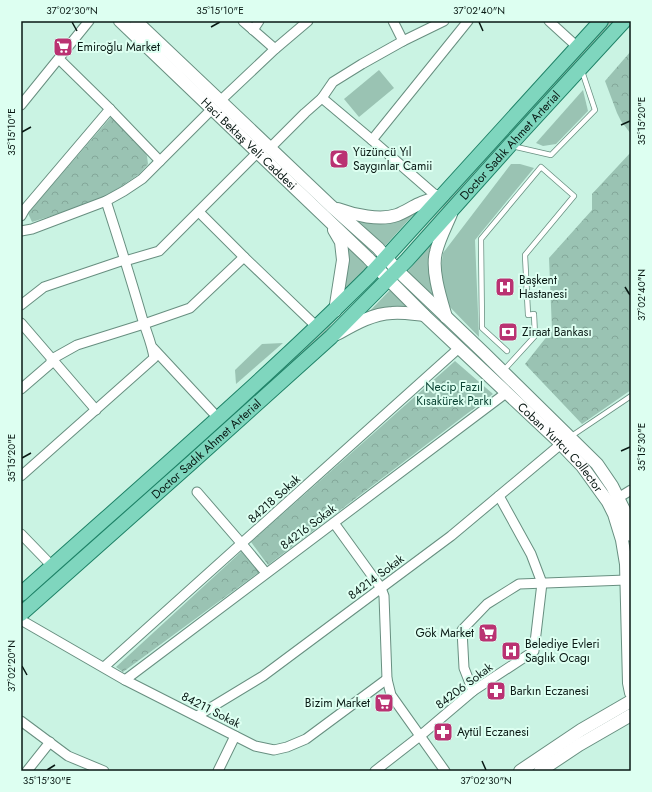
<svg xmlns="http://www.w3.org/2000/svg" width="652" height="792" font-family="Jost,sans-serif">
	<defs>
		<pattern id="park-crowns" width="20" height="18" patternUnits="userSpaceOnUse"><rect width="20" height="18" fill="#9ac3b3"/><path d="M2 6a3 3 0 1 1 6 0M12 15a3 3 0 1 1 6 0" fill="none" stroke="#83a799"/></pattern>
	</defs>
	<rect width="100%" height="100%" fill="#caf3e3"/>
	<!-- green -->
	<g fill="#9ac3b3">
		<polygon points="609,21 614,21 399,261 397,259 442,208 447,200"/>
		<polygon points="379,70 394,88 359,117 344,99"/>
		<polygon points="583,90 588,111 556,144 543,146 536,143"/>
		<polygon points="511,164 520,164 534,168 475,240 479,337 447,304 440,275 443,253"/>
		<polygon points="423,204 385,246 353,216 381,220"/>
		<polygon points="439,235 439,301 407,272"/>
		<polygon points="345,244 369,267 338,298"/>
		<polygon points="376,277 377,278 331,325 323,337 21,606 21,602 164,475 320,335"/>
		<polygon points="390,290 414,312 364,317"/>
		<polygon points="283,343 236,384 235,370 262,344"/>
	</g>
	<!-- park -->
	<g fill="url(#park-crowns)">
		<polygon points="631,51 631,134 621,121 617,113 605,81"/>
		<polygon points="111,117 143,148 147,156 148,164 139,174 119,188 103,198 70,210 32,222 28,213"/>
		<polygon points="631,152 631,390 582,424 525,364 552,330 549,258 592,210 592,194"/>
		<polygon points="455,361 493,394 268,565 251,542"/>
		<polygon points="242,551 259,572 123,672 116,667"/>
	</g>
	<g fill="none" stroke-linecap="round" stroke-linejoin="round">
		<defs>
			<g id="service">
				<polyline points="512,146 551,155 595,110 582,71"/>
				<polyline points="504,370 535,336 534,314 528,315 525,255 574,196 541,167 481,239 482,328 507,351"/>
				<polyline points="570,437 631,396"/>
			</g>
			<g id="minor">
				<polyline points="243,21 275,49"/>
				<polyline points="549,21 572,42 576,48"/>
				<polyline points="253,30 259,21"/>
				<polyline points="403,41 444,21"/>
				<polyline points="59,59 110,109 160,161"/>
				<polyline points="322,98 372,140 434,194 443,196"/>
				<polyline points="220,101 275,49 308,21"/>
				<polyline points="21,105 89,21"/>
				<polyline points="372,140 468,21"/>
				<polyline points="270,148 305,113 322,98 333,82 362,64 403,41 393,21"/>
				<polyline points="199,212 244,257 317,327"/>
				<polyline points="21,216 25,209 110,109"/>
				<polyline points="21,231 32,229 106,201 124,191 142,179 212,109"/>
				<polyline points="21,305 44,287 121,261 125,261 159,251 258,152"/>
				<polyline points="21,323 96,410"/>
				<polyline points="153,348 219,419"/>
				<polyline points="21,389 50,364 52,359 77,345 144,324 190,308 244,257"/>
				<path d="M21 476 154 358C152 343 145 329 141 314 130 276 118 238 106 201"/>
				<polyline points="197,492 242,544 266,573"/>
				<polyline points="618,498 631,490"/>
				<polyline points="334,523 381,588 384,596 387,679 391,695 445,771"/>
				<polyline points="21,534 52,566"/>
				<polyline points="21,620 125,680 255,746 274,750 287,747 306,739 387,679"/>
				<polyline points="104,667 459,348"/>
				<polyline points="125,680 506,393"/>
				<polyline points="473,691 464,668 462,630 487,604 519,584 626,580"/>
				<polyline points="197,716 263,676 451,536 561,444"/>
				<polyline points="21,721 68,756 104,771"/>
				<polyline points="27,771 50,742"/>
				<polyline points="218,771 235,736"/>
				<polyline points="375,771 420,736 473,691 534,651 542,583 531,554 499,496"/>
			</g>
			<g id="secondary">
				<path id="s1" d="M120 21 368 258 388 279 424 315 557 440 582 466 608 502 614 514 622 540 626 564 629 683 631 693"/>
				<polyline points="136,21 331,206 378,248 397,270 484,353 597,464 612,486 624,510 631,535"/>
				<path d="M338 209C354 215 380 221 397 215 405 212 412 207 419 204 427 200 435 198 443 196"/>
				<polyline points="334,230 341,242 343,260 335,311"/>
				<path d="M446 317C441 300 431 270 436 252 439 239 446 226 451 214"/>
				<path d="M337 334C355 324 372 314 392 313 403 312 413 314 424 315"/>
				<polyline points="520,771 581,730 631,701"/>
				<polyline points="540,771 579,745 631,715"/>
			</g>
			<g id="primary">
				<path d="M21 594C138 489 257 387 369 276L601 21"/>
				<path id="s2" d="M21 614 191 463 331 337 407 260 510 145 624 21"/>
			</g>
		</defs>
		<!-- service casing -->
		<use href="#service" stroke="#688f80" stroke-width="6"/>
		<!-- minor casing -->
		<use href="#minor" stroke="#688f80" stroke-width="11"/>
		<!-- secondary casing -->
		<use href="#secondary" stroke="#688f80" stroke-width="14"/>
		<!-- primary casing -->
		<use href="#primary" stroke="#1e8267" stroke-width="16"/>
		<!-- service -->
		<use href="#service" stroke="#fff" stroke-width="4.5"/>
		<!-- minor -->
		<use href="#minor" stroke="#fff" stroke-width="9"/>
		<!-- secondary -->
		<use href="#secondary" stroke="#fff" stroke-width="12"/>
		<!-- primary -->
		<use href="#primary" stroke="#7fd6be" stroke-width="14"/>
	</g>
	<!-- ticks -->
	<path fill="none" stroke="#091914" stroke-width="1.5" d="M72 22 77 31M479 22 483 31M211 27 220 22M621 125 630 121M22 132 31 127M625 287 630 295M621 451 630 447M22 458 31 453M22 666 27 675M482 761 486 770M47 770 55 765"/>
	<!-- icons -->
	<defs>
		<symbol id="supermarket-square" viewBox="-11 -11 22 22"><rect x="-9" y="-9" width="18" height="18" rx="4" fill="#ba3272" stroke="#ddfff1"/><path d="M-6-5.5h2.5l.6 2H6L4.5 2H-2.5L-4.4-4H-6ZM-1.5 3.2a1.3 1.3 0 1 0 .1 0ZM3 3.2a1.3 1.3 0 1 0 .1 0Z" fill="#fff"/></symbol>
		<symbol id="mosque-square" viewBox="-11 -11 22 22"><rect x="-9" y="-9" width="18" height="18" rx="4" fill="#ba3272" stroke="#ddfff1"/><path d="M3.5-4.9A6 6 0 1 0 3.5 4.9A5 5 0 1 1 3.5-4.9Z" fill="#fff"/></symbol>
		<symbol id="hospital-square" viewBox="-11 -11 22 22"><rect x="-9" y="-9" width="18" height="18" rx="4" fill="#ba3272" stroke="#ddfff1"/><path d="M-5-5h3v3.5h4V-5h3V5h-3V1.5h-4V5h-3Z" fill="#fff"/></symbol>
		<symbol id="bank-square" viewBox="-11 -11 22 22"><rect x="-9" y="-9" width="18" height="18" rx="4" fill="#ba3272" stroke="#ddfff1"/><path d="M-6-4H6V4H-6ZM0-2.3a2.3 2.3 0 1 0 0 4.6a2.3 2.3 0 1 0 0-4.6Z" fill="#fff"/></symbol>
		<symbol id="pharmacy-square" viewBox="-11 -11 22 22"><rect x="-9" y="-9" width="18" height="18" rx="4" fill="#ba3272" stroke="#ddfff1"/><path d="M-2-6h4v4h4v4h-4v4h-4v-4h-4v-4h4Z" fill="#fff"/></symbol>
	</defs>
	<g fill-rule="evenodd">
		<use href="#supermarket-square" x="52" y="36" width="22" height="22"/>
		<use href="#mosque-square" x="328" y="148" width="22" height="22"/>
		<use href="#hospital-square" x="494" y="276" width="22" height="22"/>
		<use href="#bank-square" x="497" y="321" width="22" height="22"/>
		<use href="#supermarket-square" x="477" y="622" width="22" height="22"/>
		<use href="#hospital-square" x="500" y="640" width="22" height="22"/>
		<use href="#pharmacy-square" x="485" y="680" width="22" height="22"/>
		<use href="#supermarket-square" x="373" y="692" width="22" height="22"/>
		<use href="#pharmacy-square" x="432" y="721" width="22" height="22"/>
	</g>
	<g text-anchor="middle" stroke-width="4" stroke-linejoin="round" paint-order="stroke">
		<!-- poi labels -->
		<g font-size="12" fill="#091914" stroke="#ddfff1" text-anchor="start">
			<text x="77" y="51">Emiroğlu Market</text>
			<text x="353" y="156">Yüzüncü Yıl<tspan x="353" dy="14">Saygınlar Camii</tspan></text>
			<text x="519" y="284">Başkent<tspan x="519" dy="14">Hastanesi</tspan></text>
			<text x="522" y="336">Ziraat Bankası</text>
			<text x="474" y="637" text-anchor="end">Gök Market</text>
			<text x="525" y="648">Belediye Evleri<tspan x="525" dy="14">Saglık Ocagı</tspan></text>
			<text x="510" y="695">Barkın Eczanesi</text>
			<text x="370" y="707" text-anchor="end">Bizim Market</text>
			<text x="457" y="736">Aytül Eczanesi</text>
		</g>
		<!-- street labels -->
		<g font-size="12" fill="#091914" stroke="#ddfff1">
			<text dy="4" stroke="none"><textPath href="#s1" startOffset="178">Haci Bektaş Veli Caddesi</textPath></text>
			<text dy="4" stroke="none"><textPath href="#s2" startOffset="678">Doctor Sadık Ahmet Arterial</textPath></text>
			<text dy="4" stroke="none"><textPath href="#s1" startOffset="613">Coban Yurtcu Collector</textPath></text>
			<text dy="4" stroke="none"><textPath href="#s2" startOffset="248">Doctor Sadık Ahmet Arterial</textPath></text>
			<text transform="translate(274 499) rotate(-42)" y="4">84218 Sokak</text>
			<text transform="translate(308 527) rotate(-37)" y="4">84216 Sokak</text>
			<text transform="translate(376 577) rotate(-37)" y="4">84214 Sokak</text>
			<text transform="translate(464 686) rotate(-37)" y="4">84206 Sokak</text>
			<text transform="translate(211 710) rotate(27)" y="4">84211 Sokak</text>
		</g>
		<!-- park labels -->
		<g font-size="12" fill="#0b4434" stroke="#ddfff1">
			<text x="454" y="391">Necip Fazıl<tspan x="454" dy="14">Kısakürek Parkı</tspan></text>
		</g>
	</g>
	<!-- border -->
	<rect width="652" height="792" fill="none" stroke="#ddfff1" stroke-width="44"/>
	<rect x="22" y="22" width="608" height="748" fill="none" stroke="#091914" stroke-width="1.5"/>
	<g font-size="10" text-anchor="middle" fill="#091914">
		<text x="72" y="14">37°02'30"N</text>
		<text x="220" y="14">35°15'10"E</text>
		<text x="479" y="14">37°02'40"N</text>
		<text transform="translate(641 121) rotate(-90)" y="4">35°15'20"E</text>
		<text transform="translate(11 132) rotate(-90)" y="4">35°15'10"E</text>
		<text transform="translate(641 295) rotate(-90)" y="4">37°02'40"N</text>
		<text transform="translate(641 447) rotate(-90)" y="4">35°15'30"E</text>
		<text transform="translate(11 458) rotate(-90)" y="4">35°15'20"E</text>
		<text transform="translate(11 666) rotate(-90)" y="4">37°02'20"N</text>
		<text x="47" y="784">35°15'30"E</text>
		<text x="486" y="784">37°02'30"N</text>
	</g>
</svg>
